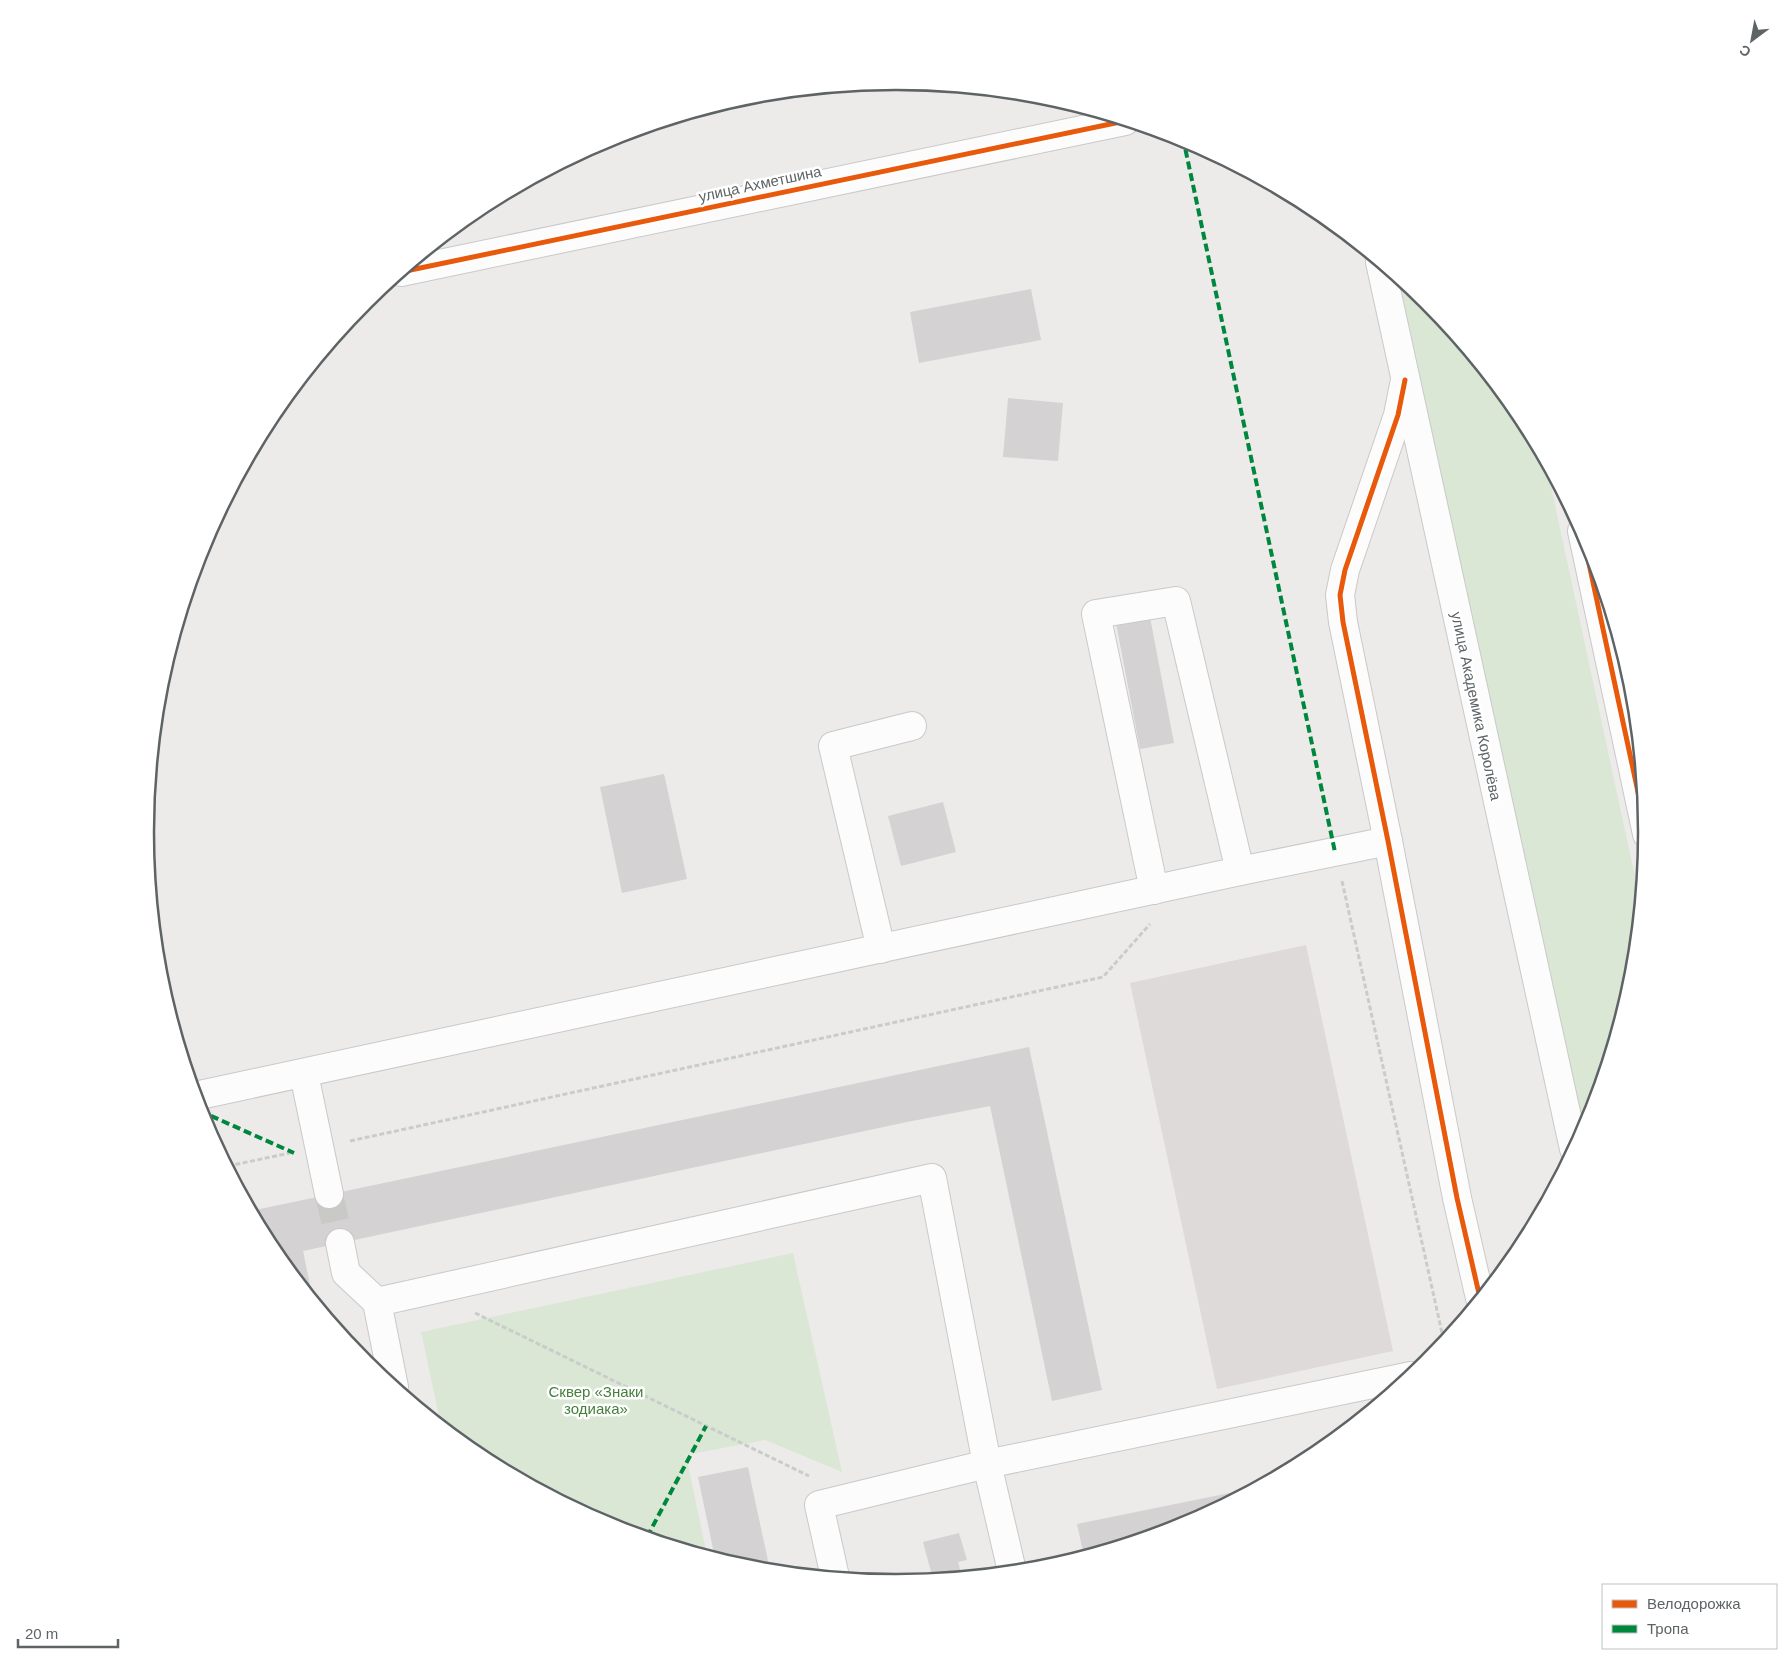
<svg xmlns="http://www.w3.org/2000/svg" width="1792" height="1664" font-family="Helvetica,sans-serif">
	<rect width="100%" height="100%" fill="#edebe9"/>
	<!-- industrial -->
	<polygon fill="#dddad9" points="1306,945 1393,1351 1217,1389 1130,983"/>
	<!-- green -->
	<g fill="#dae7d5">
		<polygon points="1399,278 1427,301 1520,415 1546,463 1640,900 1632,979 1589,1120 1582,1133"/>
		<polygon points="793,1253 842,1472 765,1440 686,1455 707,1555 608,1525 479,1456 441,1426 421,1332"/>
	</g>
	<!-- building -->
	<g fill="#d4d2d2">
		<polygon points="1031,289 1041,340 919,363 910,312"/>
		<polygon points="1008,398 1063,403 1058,461 1003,457"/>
		<polygon points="1149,612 1174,743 1140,749 1115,618"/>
		<polygon points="664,774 687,879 622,893 600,787"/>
		<polygon points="943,802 956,852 901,866 888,816"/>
		<polygon points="1029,1047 1102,1390 1052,1401 990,1106 907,1122 303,1251 313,1299 272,1249 251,1211"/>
		<polygon points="748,1467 756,1505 770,1570 749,1568 715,1558 698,1477"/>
		<polygon points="1254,1488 1183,1526 1084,1556 1077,1524"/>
		<polygon points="959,1533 967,1560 958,1562 962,1576 933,1579 923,1542"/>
	</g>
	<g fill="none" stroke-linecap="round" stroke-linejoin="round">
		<!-- minor-tunnel -->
		<polyline stroke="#c9c9c8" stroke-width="28" stroke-dasharray="28 14" stroke-linecap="butt" points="329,1194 340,1243"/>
		<defs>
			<g id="minor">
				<polyline points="1380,262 1574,1149"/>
				<polyline points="401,272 1125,121"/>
				<polyline points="1405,380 1398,415 1345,570 1340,595 1343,622 1388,841 1457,1198 1480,1298"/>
				<polyline points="1582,531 1647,834"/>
				<polyline points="1154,890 1096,614 1176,601 1240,871"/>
				<polyline points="881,949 833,746 912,726"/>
				<polyline points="304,1074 329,1194"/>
				<polyline points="195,1096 1240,871 1388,841"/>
				<polyline points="340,1243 346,1273 377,1302"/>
				<polyline points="394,1387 377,1302 932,1178 987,1464 1012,1571"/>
				<polyline points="835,1577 819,1505 987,1464 1411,1376"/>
			</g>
		</defs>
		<!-- minor casing -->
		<use href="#minor" stroke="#cac9c9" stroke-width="30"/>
		<!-- path -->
		<g stroke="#c9cdca" stroke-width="3" stroke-dasharray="5 2.5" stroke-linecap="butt">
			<polyline points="1342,881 1444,1342"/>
			<polyline points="350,1141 1103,977 1150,924"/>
			<polyline points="228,1166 290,1153"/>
			<polyline points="475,1313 809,1476"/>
		</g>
		<!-- minor -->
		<use href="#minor" stroke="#fcfcfc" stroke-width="28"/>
		<!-- quiet -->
		<g stroke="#00873e" stroke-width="4" stroke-dasharray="8 4" stroke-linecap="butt">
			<polyline points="1183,138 1335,852"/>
			<polyline points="200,1111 294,1153"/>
			<polyline points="647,1537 706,1426"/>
		</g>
		<defs>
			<g id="cycleway">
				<polyline points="401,272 1125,121"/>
				<polyline points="1405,380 1398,415 1345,570 1340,595 1343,622 1388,841 1457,1198 1480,1298"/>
				<polyline points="1582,531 1647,834"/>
			</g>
		</defs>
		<!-- cycleway casing -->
		<use href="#cycleway" stroke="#fff" stroke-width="8"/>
		<!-- cycleway -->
		<use href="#cycleway" stroke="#e8590c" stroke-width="5"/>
	</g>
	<g text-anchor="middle" stroke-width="5" stroke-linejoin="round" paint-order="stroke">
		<!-- street labels -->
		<g font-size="15" fill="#5e6366" stroke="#fff">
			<text transform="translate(760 184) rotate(-12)" y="5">улица Ахметшина</text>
			<text transform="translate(1476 706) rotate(78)" y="5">улица Академика Королёва</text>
		</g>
		<!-- park labels -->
		<g font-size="15" fill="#437f3b" stroke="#fff">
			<text x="596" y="1397">Сквер «Знаки<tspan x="596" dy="17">зодиака»</tspan></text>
		</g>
	</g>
	<!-- crop -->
	<path d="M0 0H1792V1664H0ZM154 832a742 742 0 1 1 1484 0a742 742 0 1 1-1484 0Z" fill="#fff" fill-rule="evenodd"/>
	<path fill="none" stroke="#5e6366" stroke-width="2.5" d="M154 832a742 742 0 1 1 1484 0a742 742 0 1 1-1484 0Z"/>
	<!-- legend -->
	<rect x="1602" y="1584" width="175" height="65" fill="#ffffff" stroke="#bfc1c2"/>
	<rect x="1612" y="1600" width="25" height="8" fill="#e8590c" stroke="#bfc1c2"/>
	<text x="1647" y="1609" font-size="15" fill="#5e6366">Велодорожка</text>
	<rect x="1612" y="1625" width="25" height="8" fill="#00873e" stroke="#bfc1c2"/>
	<text x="1647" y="1634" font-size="15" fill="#5e6366">Тропа</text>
	<!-- north arrow -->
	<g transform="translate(1752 40) rotate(212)" stroke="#ffffff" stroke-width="4" paint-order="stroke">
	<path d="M0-4L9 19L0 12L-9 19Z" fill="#5e6366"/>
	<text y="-8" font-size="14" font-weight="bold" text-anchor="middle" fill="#5e6366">С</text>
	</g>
	<!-- scale -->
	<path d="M18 1639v8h100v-8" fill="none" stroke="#5e6366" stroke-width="2.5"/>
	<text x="25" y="1639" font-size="15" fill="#5e6366" stroke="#ffffff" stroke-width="4" paint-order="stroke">20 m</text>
</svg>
